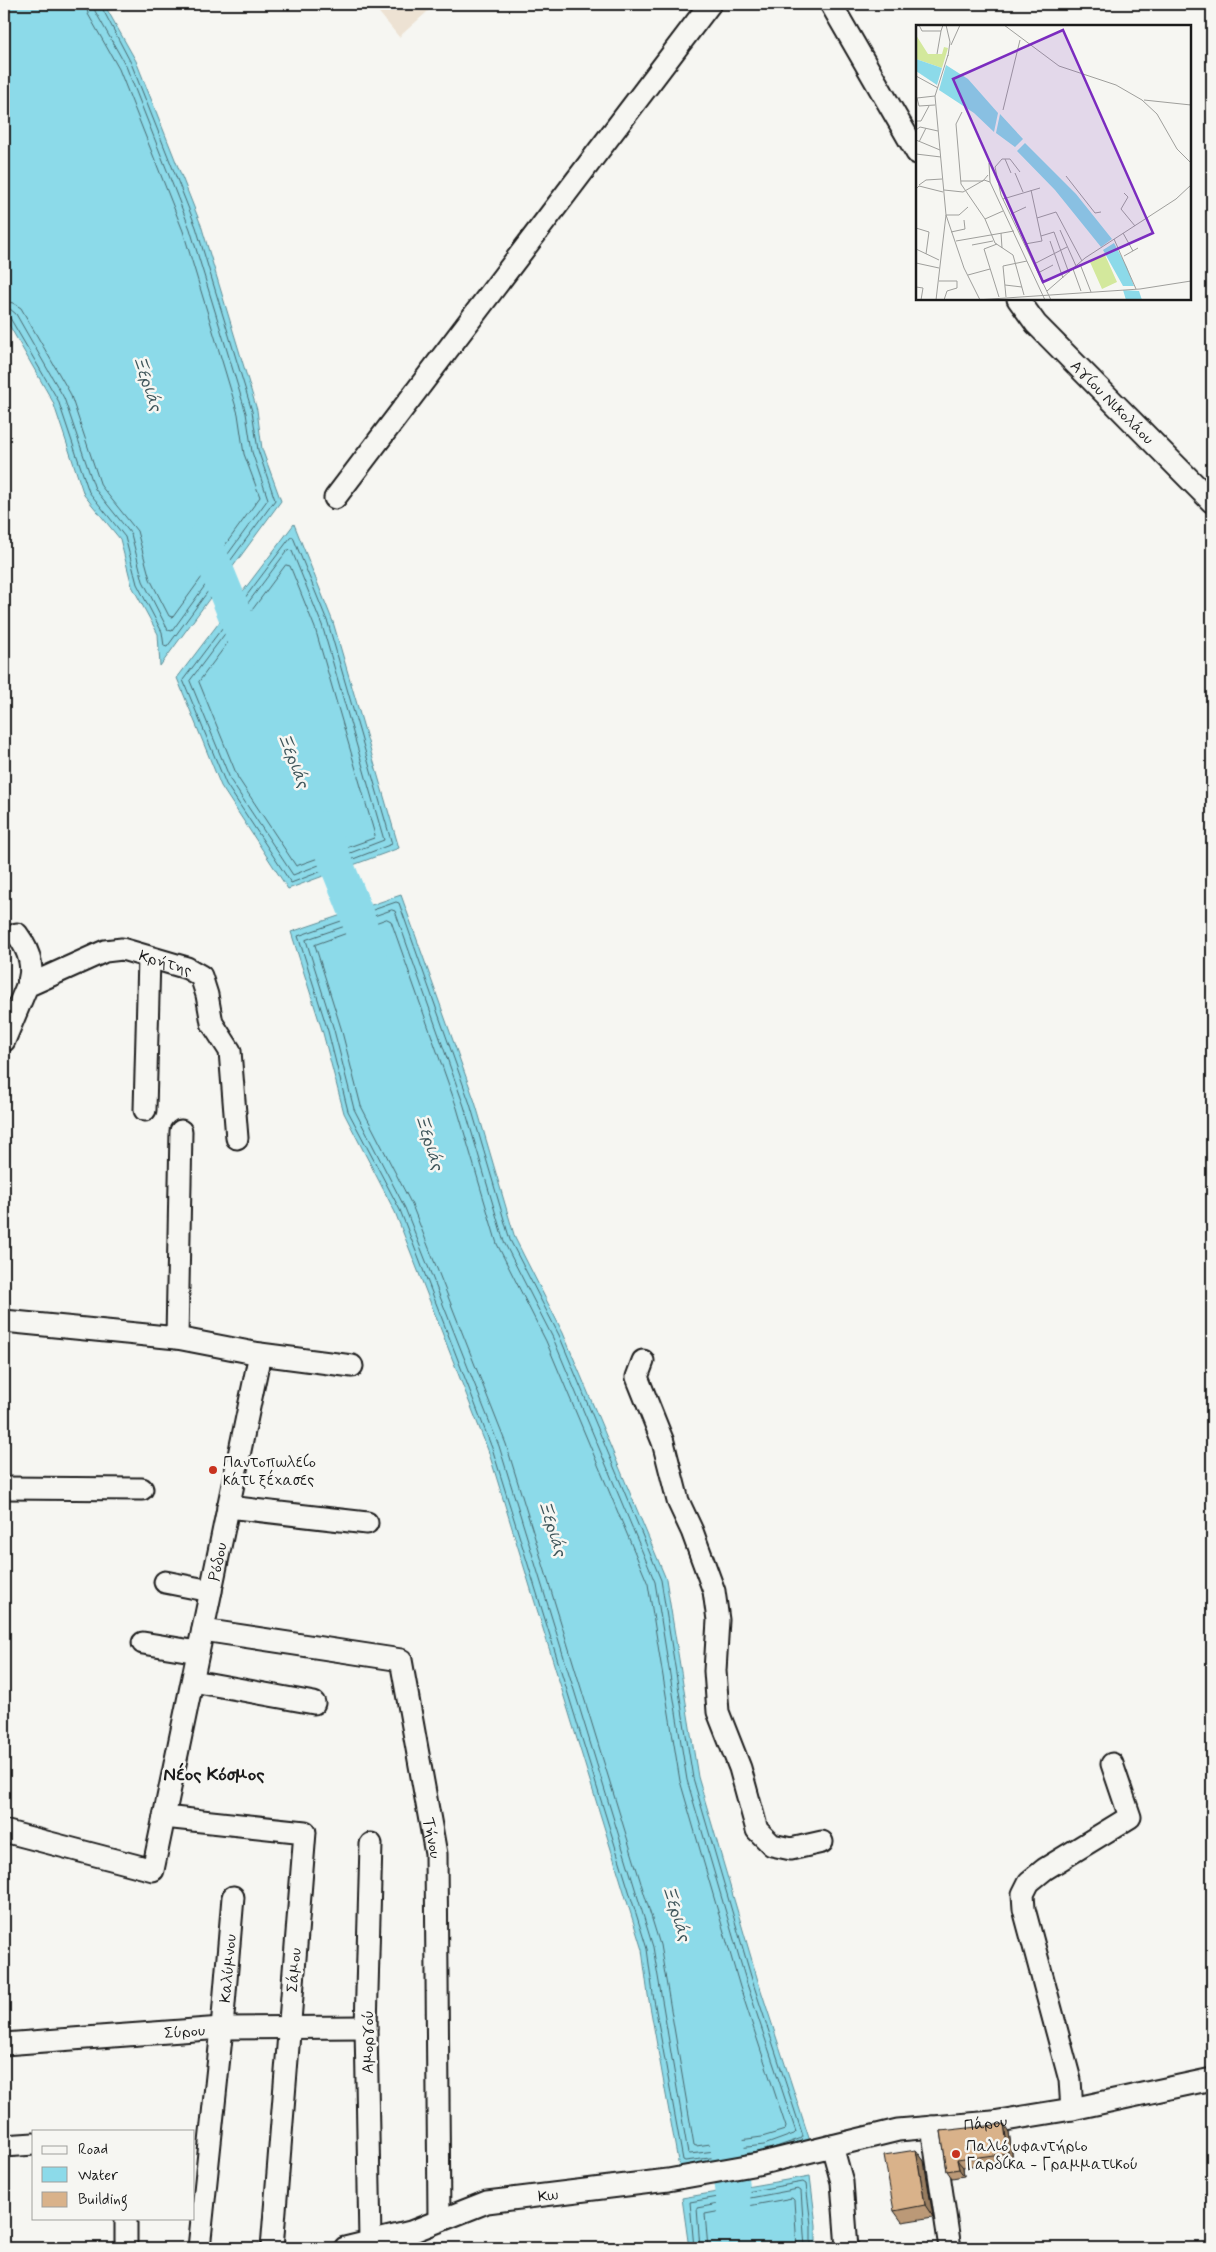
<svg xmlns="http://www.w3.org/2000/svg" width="1216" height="2252" font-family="Mynerve,sans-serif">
	<rect width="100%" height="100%" fill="#f6f6f2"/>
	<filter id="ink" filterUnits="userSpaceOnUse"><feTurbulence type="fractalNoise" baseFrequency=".02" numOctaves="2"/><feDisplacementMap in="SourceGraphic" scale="10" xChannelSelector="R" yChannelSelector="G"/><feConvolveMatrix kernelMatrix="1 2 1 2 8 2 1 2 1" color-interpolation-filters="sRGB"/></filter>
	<g filter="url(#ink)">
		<!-- built -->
		<polygon fill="#ede2d3" points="372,4 436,4 399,37"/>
		<!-- water -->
		<g fill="#8cdae9" stroke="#5f8e97">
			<polygon points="4,4 104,4 136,61 201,225 257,410 262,449 281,501 160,666 158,634 132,586 120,539 84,495 53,402 4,316"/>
			<polygon points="294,524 333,622 399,848 288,889 221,786 177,678"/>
			<polygon points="401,895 475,1102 515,1238 563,1333 666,1579 698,1777 758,1981 810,2141 766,2156 679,2167 648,1995 642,1950 488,1450 395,1212 344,1113 323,1033 291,932"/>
			<polygon points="810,2176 816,2225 816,2248 689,2248 682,2198"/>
		</g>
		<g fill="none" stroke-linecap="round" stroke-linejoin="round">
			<!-- shore -->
			<g stroke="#49686e" stroke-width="1">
				<polyline points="4,301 13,303 21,308 70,393 101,486 137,531 150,579 169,616 173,617 260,497 244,454 238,414 183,231 119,69 88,14 86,4"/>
				<polyline points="4,308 10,309 16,314 64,398 95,489 131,534 143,581 168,630 172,631 268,499 252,452 246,413 190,229 126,66 95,11 94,4"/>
				<polyline points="4,315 10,318 58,400 89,492 125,537 137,584 162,632 164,646 167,647 275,500 258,450 252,411 196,227 131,63 100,4"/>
				<polygon points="293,537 328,623 392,844 291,883 226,784 183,680 290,538"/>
				<polygon points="288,550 292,551 322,625 384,840 293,875 231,781 190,681"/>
				<polygon points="286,565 290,566 315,628 375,835 374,838 296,866 238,778 199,682"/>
				<polygon points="392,910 395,911 464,1106 504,1242 553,1338 655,1582 687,1780 747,1984 796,2132 794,2134 764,2145 690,2154 688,2153 653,1947 499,1446 405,1208 354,1109 334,1030 306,940"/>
				<polygon points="387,919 391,921 457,1108 497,1244 546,1341 648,1584 680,1781 740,1987 786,2127 785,2130 762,2137 696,2146 694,2145 660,1945 506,1444 412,1205 361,1106 341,1028 315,945"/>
				<polyline points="759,2152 685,2161 683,2160 653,1994 647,1949 492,1448 400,1210 348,1111 328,1031 298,936 396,902 399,903 470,1104 510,1240 559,1335 661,1580 693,1778 753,1983 803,2136 802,2138 773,2148"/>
				<polyline points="694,2248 690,2202 803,2182 806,2184 811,2225 811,2248"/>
				<polyline points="700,2248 697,2208 798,2189 801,2191 805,2248"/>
				<polyline points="708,2248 705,2214 792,2198 794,2200 797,2248"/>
			</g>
			<!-- river -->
			<g stroke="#8cdae9" stroke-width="34">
				<polyline points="204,539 249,649"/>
				<polyline points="322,828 355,910 370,954"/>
				<polyline points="726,2135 739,2248"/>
			</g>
			<defs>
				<g id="minor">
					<polyline points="831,4 917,153"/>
					<path id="s1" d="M1018 299 1036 324 1212 502"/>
					<polyline points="335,498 710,4"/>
					<path d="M17 934C28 949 36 967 27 986"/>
					<path id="s2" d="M4 1041 27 986 105 951 122 949 187 968 201 976 207 995 212 1023 230 1051 237 1138"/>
					<polyline points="145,1110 149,958"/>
					<polyline points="4,1321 177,1338 260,1354 352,1366"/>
					<polyline points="177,1338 181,1131"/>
					<polyline points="643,1361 637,1377 663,1442 678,1501 692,1531 714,1591 718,1620 715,1671 718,1712 740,1768 757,1830 772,1845 791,1849 822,1842"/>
					<polyline points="4,1488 142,1489"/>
					<polyline points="228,1507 367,1523"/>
					<polyline points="165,1582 211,1591"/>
					<path id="s3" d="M203 1630 401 1660 436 1854 439 2219"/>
					<polyline points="143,1643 198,1652"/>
					<polyline points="193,1681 314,1703"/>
					<polyline points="164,1817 305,1832 272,2248"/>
					<path id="s4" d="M4 1831 153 1870 260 1354"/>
					<path id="s5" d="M4 2044 222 2028 366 2027"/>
					<polyline points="1072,2109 1070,2080 1024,1909 1023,1894 1029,1882 1045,1869 1130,1817 1112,1764"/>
					<polyline points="932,2127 950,2248"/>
					<polyline points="4,2146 34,2144"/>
					<polyline points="832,2146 842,2182 847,2248"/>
					<polyline points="126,2218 126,2248"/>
					<polyline points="370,2241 366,2027 371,1844"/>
					<path id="s6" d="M199 2248 222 2028 233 1897"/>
					<path id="s7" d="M345 2248 411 2232 487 2202 668 2180 758 2164 898 2130 993 2122 1072 2109 1212 2079"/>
				</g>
			</defs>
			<!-- minor casing -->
			<use href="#minor" stroke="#1c1c1c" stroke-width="25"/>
			<!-- minor -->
			<use href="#minor" stroke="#f6f6f2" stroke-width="21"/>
		</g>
		<!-- wall -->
		<g fill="#b97" stroke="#1c1c1c">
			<polygon points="941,2131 1009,2132 1013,2160 963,2167 964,2176 952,2178 947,2171"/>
			<polygon points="916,2150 924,2161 933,2217 902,2222 894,2211"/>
		</g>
		<!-- shaded-wall -->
		<g fill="#987d61" stroke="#1c1c1c">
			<polygon points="1004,2124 1009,2132 1013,2160 1008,2153"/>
			<polygon points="916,2150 924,2161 933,2217 925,2205"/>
			<polygon points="957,2160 963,2167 964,2176 959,2169"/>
		</g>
		<!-- building -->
		<g fill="#d9b28a" stroke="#1c1c1c">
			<polygon points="1004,2124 1008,2153 957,2160 959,2169 947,2171 941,2131"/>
			<polygon points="916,2150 925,2205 894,2211 884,2155"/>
		</g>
	</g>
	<!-- markers -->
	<g fill="#c8321e" stroke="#f6f6f2" stroke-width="2">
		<circle cx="213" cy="1470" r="5"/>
		<circle cx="956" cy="2154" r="5"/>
	</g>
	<g text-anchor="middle" stroke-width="5" stroke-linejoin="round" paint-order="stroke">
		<!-- street labels -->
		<g font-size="16" fill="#1c1c1c" stroke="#f6f6f2">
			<text dy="6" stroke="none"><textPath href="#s1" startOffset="140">Αγίου Νικολάου</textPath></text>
			<text dy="6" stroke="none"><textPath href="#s2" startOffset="208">Κρήτης</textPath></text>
			<text dy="6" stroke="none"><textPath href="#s4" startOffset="469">Ρόδου</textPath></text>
			<text dy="6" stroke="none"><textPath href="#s3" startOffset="381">Τήνου</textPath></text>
			<text dy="6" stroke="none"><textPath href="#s6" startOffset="281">Καλύμνου</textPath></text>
			<text transform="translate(293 1970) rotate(-85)" y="6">Σάμου</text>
			<text dy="6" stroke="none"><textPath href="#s5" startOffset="181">Σύρου</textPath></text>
			<text transform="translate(367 2042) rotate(-90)" y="6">Αμοργού</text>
			<text dy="6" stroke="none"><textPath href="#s7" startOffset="655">Πάρου</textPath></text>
			<text dy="6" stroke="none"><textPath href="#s7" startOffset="211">Κω</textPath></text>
		</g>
		<!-- poi labels -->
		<g font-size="16" fill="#1c1c1c" stroke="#f6f6f2" text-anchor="start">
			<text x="223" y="1467">Παντοπωλείο<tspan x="223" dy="18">κάτι ξέχασες</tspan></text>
			<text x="966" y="2151">Παλιό υφαντήριο<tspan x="966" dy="18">Γαρδίκα - Γραμματικού</tspan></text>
		</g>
		<!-- water labels -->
		<g font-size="18" font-style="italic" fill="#3e555a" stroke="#f6f6f2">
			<text transform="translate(148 383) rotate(71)" y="6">Ξεριάς</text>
			<text transform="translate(294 760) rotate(68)" y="6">Ξεριάς</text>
			<text transform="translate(430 1142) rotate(72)" y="6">Ξεριάς</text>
			<text transform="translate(553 1528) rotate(72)" y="6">Ξεριάς</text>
			<text transform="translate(677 1913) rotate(72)" y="6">Ξεριάς</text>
		</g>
		<!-- quarter labels -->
		<g font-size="19" font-weight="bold" fill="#1c1c1c" stroke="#f6f6f2">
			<text x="214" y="1780">Νέος Κόσμος</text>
		</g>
	</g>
	<!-- overview -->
	<g transform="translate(916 25)">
		<rect width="275" height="275" fill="#f6f6f2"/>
		<path d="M0 10 12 29H26L28 22 32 23 26 43 0 34ZM189 230 201 257 186 264 174 237Z" fill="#d3e89c"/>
		<path d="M0 34 26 43 21 60 0 46ZM30 40 52 54 82 88 78 107 58 88 23 65ZM84 89 107 114 99 122 80 108ZM109 118 160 169 196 214 185 222 139 165 101 126ZM198 218 211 242 218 261H207L187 225ZM207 265 223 266 226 275H210Z" fill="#8cdae9"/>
		<path fill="none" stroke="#9f9f9c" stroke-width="1" d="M3 0 6 6H25L27 0M30 0 34 17 32 31M88 0 143 41 200 60 226 75 241 89 261 124 275 138M35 20 44 0M21 29 25 6M0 51 22 63M19 71 1 73 3 81 19 80M228 75 275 80M87 85 104 15M46 87 40 99 45 159 69 194 79 218 97 230 108 270M0 96H5L13 81M0 105 4 102 22 106M0 115 24 125M3 117 10 103M0 129 25 132M89 134 95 148M73 138 74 157M104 147 94 134H86L79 142 85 170 135 275M99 148 107 167M150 151 179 188 185 187M45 156H67L72 150M3 160 10 155 26 154M0 164 3 161 27 167M28 165 47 167 68 155 74 157 129 275M208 168 212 172 205 184 219 201M87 174 124 163M95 189 110 182M30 190H43L52 182M30 190 48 243 64 275M121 193 140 187 166 236M69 194 87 186M0 203 13 207 10 229M144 205 160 241M35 207 49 204 48 195M85 208 86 223M207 208 217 226M125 211 138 207 153 248M198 214 220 264M40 216 98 206M134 216 147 253M81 219 68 224 83 272M109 219 126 216 115 165M56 220 77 216M0 224 23 235M208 231 222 223M0 238 23 243M118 239 151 222M164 239 175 267M157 244 165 266M122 248 137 240M52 250 74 244M23 256H41V263L31 266 28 275M89 260 106 262M0 262 7 263 5 275M131 266 169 233 260 174 275 160M90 272 87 241 111 236M20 275 30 190 19 71 32 30M60 275 224 264 275 256"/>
		<path fill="#7b2cbf" fill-opacity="0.15" stroke="#7b2cbf" stroke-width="2.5" d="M147 5 237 208 127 257 37 54Z"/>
		<rect width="275" height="275" fill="none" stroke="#1c1c1c" stroke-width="2.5"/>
	</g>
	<!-- margin -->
	<rect width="1216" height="2252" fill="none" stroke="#f6f6f2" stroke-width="20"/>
	<rect x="10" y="10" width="1196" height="2232" fill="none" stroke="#1c1c1c" stroke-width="2" filter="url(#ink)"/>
	<!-- legend -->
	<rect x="32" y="2130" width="162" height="90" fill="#f6f6f2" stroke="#9f9f9c"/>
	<rect x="42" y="2146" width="25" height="8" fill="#f6f6f2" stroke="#9f9f9c"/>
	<text x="78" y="2154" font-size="15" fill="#1c1c1c">Road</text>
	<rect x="42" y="2167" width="25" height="15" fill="#8cdae9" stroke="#9f9f9c"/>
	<text x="78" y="2180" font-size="15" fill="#1c1c1c">Water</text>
	<rect x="42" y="2192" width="25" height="15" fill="#d9b28a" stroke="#9f9f9c"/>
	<text x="78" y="2204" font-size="15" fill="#1c1c1c">Building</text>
</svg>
